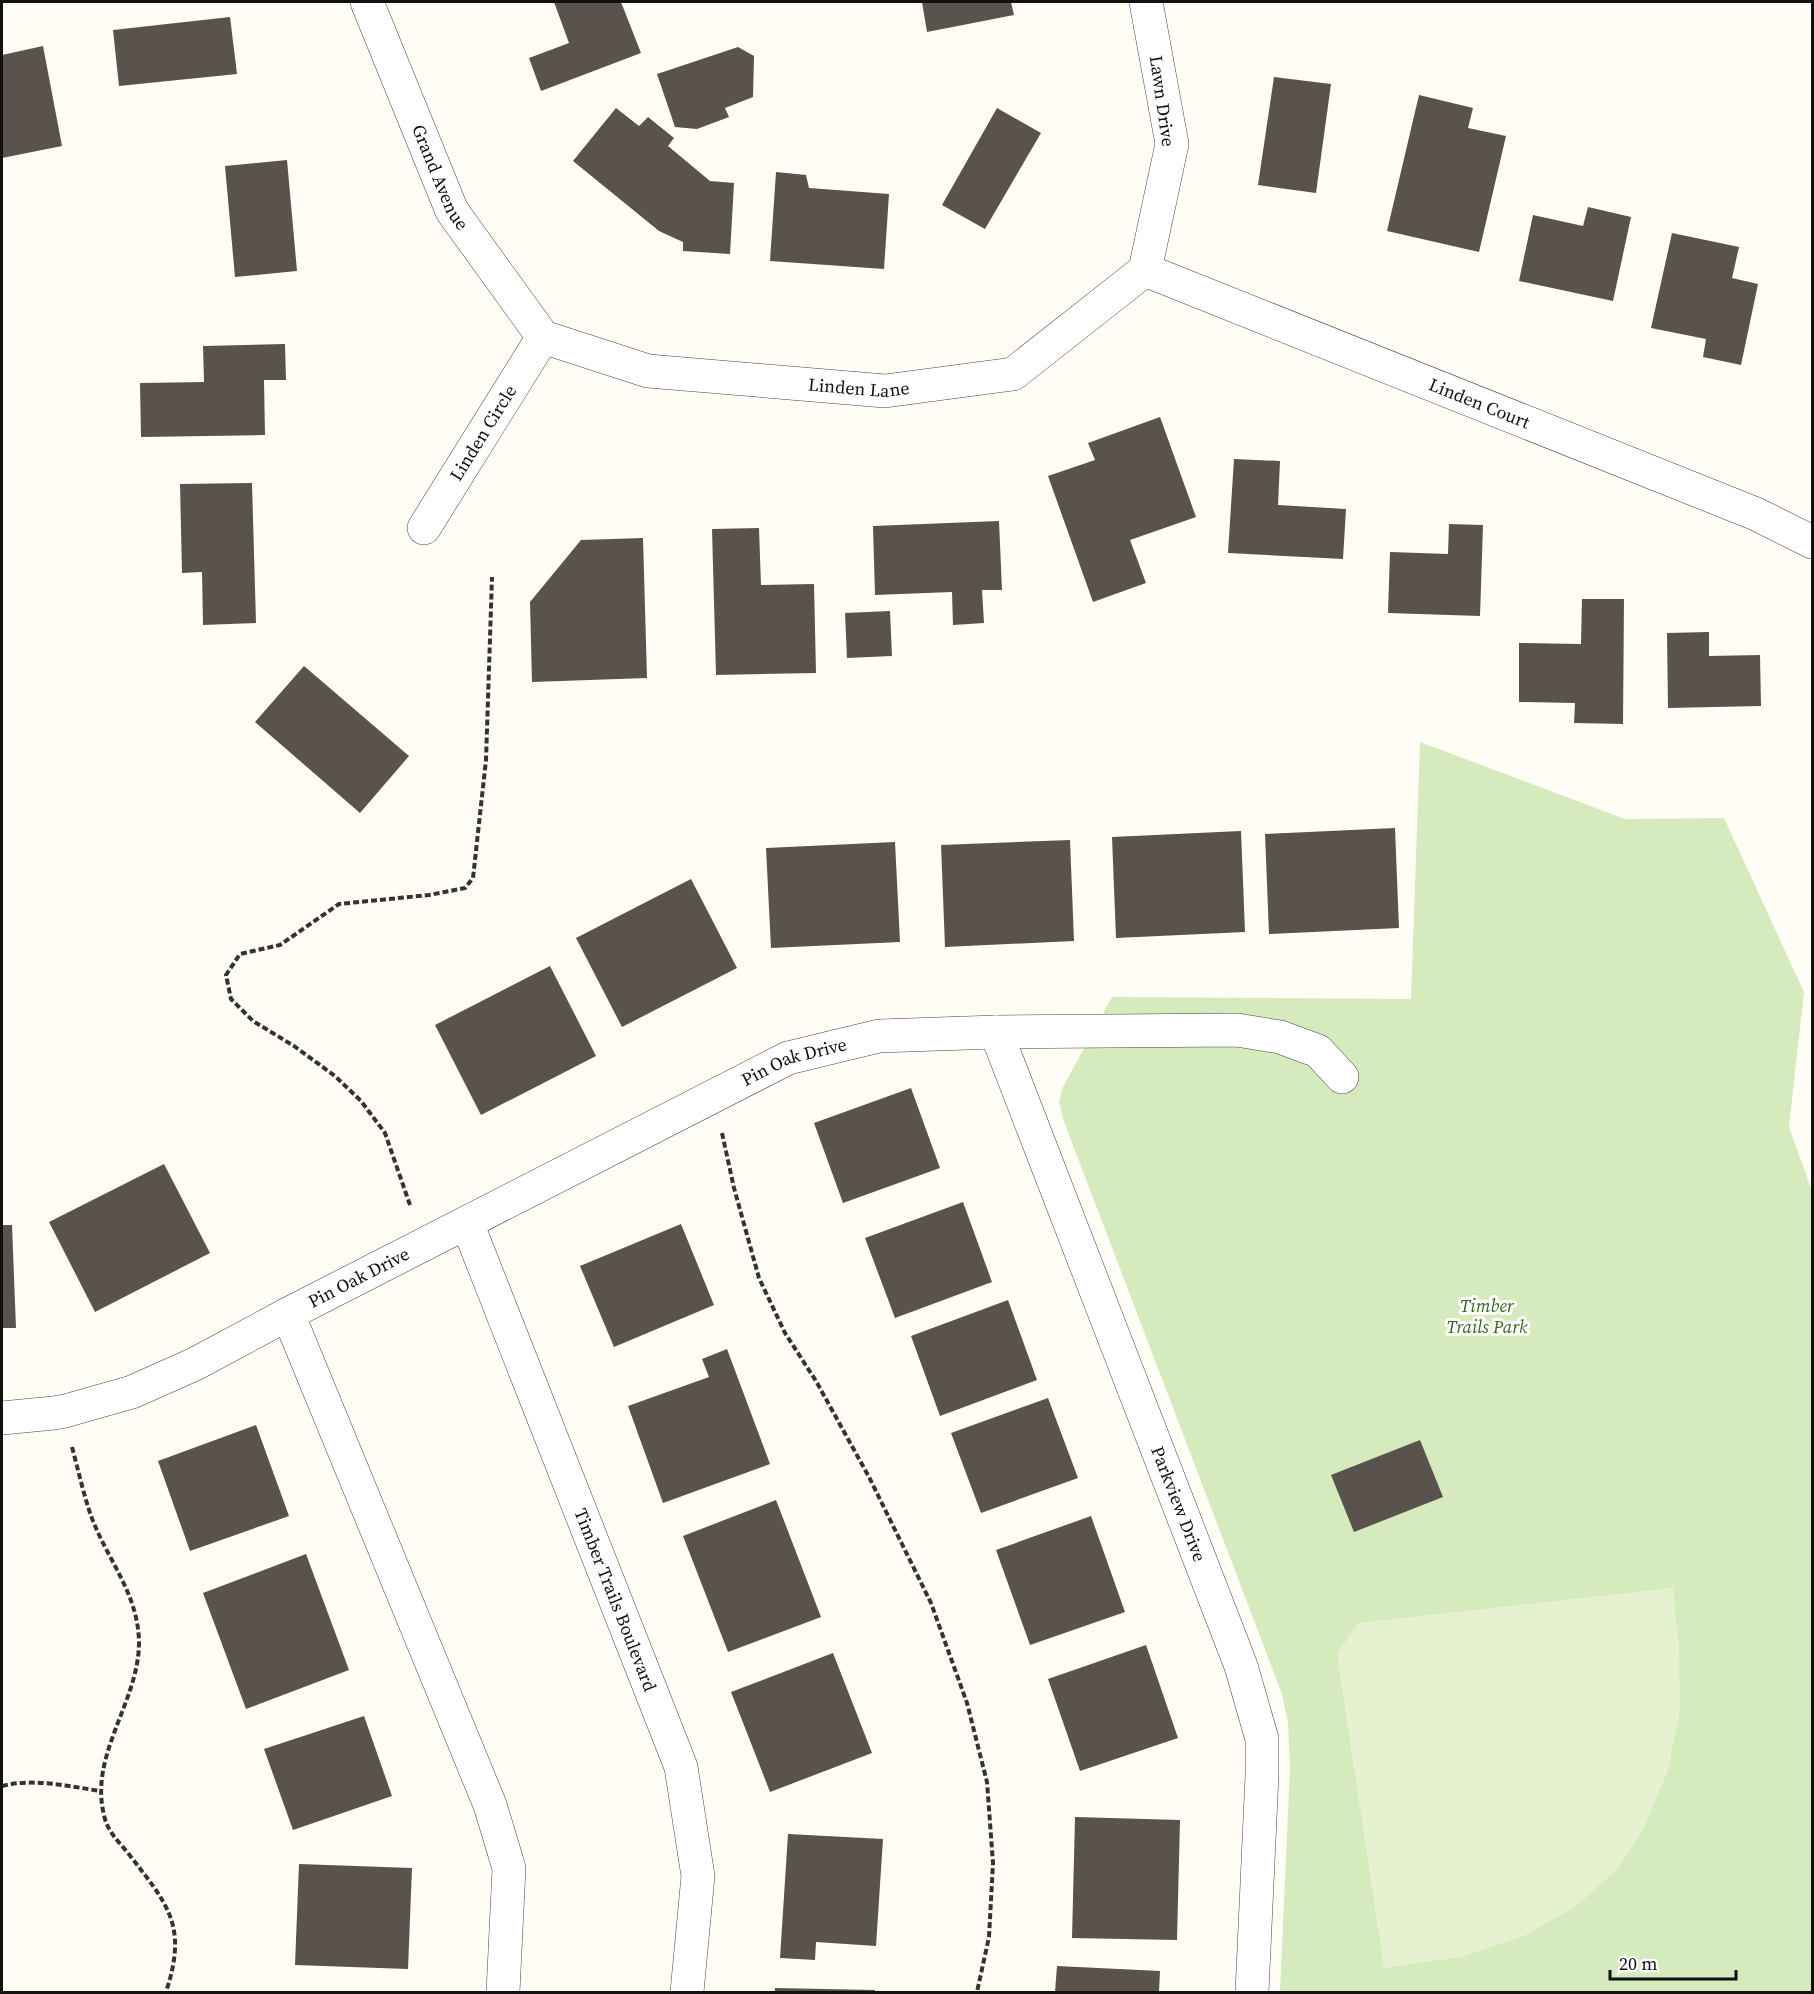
<svg xmlns="http://www.w3.org/2000/svg" width="1814" height="1994" font-family="'Source Serif 4',serif">
	<rect width="100%" height="100%" fill="#fffdf5"/>
	<!-- green -->
	<polygon fill="#d5ebbd" points="1420,742 1625,819 1724,818 1804,992 1789,1127 1812,1191 1812,1992 1280,1992 1290,1768 1288,1723 1282,1694 1063,1119 1059,1101 1063,1087 1112,997 1411,999"/>
	<!-- pitch -->
	<polygon fill="#e6f2cf" points="1673,1588 1679,1649 1680,1710 1668,1770 1644,1828 1618,1869 1575,1907 1524,1936 1461,1957 1384,1968 1337,1654 1358,1623"/>
	<!-- building -->
	<g fill="#5a524d">
		<polygon points="554,2 621,2 641,53 541,91 529,58 569,43"/>
		<polygon points="922,2 1011,2 1014,15 927,32"/>
		<polygon points="230,17 237,74 119,86 113,30"/>
		<polygon points="43,46 62,146 2,158 2,55"/>
		<polygon points="738,47 754,56 753,97 725,108 729,117 697,129 675,127 657,74"/>
		<polygon points="1274,77 1331,84 1316,193 1258,185"/>
		<polygon points="1419,95 1473,108 1468,128 1506,136 1479,252 1387,231"/>
		<polygon points="616,108 639,126 648,117 674,138 668,146 710,181 734,183 730,254 683,251 683,242 659,231 573,161"/>
		<polygon points="997,108 1041,133 985,229 942,205"/>
		<polygon points="287,160 297,271 235,277 225,166"/>
		<polygon points="776,172 806,175 809,188 889,194 884,269 770,261"/>
		<polygon points="1588,207 1631,217 1613,301 1519,281 1533,215 1583,226"/>
		<polygon points="1672,233 1739,247 1732,278 1758,284 1741,365 1703,357 1706,339 1651,328"/>
		<polygon points="285,344 286,380 264,380 265,435 141,437 140,383 204,382 203,346"/>
		<polygon points="1160,417 1196,517 1130,540 1146,583 1093,602 1048,476 1095,460 1088,443"/>
		<polygon points="1234,459 1280,461 1278,505 1346,509 1343,559 1228,553"/>
		<polygon points="252,483 256,623 203,625 202,572 182,573 180,484"/>
		<polygon points="999,521 1002,590 982,590 984,623 953,625 952,592 875,595 873,526"/>
		<polygon points="1449,524 1483,525 1480,616 1388,613 1390,552 1448,554"/>
		<polygon points="759,528 761,585 814,584 816,673 716,675 712,529"/>
		<polygon points="643,538 647,678 532,682 530,602 581,540"/>
		<polygon points="1582,599 1624,599 1623,724 1574,723 1575,703 1519,702 1519,643 1581,644"/>
		<polygon points="890,611 892,656 847,658 845,613"/>
		<polygon points="1709,632 1709,656 1760,655 1761,706 1668,708 1667,633"/>
		<polygon points="304,666 409,756 360,813 255,722"/>
		<polygon points="1395,828 1399,928 1269,934 1265,834"/>
		<polygon points="1241,831 1245,932 1116,938 1112,837"/>
		<polygon points="1070,840 1074,941 945,947 941,845"/>
		<polygon points="895,842 900,942 771,948 766,848"/>
		<polygon points="691,879 737,968 622,1027 576,938"/>
		<polygon points="550,966 596,1056 481,1115 435,1025"/>
		<polygon points="911,1088 940,1168 843,1203 814,1123"/>
		<polygon points="164,1164 210,1253 95,1312 49,1222"/>
		<polygon points="963,1202 992,1282 895,1318 865,1238"/>
		<polygon points="681,1224 714,1305 614,1347 580,1266"/>
		<polygon points="2,1225 12,1225 16,1328 2,1328"/>
		<polygon points="1008,1300 1037,1380 940,1416 911,1336"/>
		<polygon points="727,1349 770,1464 663,1503 628,1406 709,1377 702,1359"/>
		<polygon points="1048,1398 1078,1478 981,1513 951,1433"/>
		<polygon points="256,1425 289,1516 190,1551 158,1461"/>
		<polygon points="1420,1440 1443,1497 1354,1532 1331,1475"/>
		<polygon points="776,1500 821,1617 728,1652 683,1536"/>
		<polygon points="1091,1516 1125,1612 1030,1645 996,1550"/>
		<polygon points="306,1554 349,1670 246,1709 203,1593"/>
		<polygon points="1146,1645 1178,1738 1080,1771 1048,1679"/>
		<polygon points="833,1653 872,1753 770,1792 731,1692"/>
		<polygon points="364,1716 392,1796 293,1830 264,1749"/>
		<polygon points="1075,1817 1180,1820 1177,1940 1072,1938"/>
		<polygon points="788,1834 883,1839 876,1946 816,1942 815,1960 780,1958"/>
		<polygon points="299,1864 412,1868 408,1969 295,1965"/>
		<polygon points="1057,1966 1160,1971 1159,1992 1055,1992"/>
		<polygon points="775,1988 875,1990 875,1992 775,1992"/>
	</g>
	<g fill="none" stroke-linecap="round" stroke-linejoin="round">
		<defs>
			<g id="street">
				<path id="s1" d="M367 2 452 211 543 337"/>
				<path id="s2" d="M1145 270 1756 514 1812 542"/>
				<polyline points="1145,270 1172,144 1146,2"/>
				<path id="s3" d="M543 337 648 371 885 391 1013 374 1145 270"/>
				<path id="s4" d="M424 528 543 337"/>
				<path id="s5" d="M996 1032 1241 1666 1262 1739V1775L1252 1992"/>
				<path id="s6" d="M467 1223 681 1767 698 1876 687 1992"/>
				<polyline points="288,1314 490,1805 509,1868 503,1992"/>
				<path id="s7" d="M2 1418 54 1413 65 1411 132 1392 195 1364 288 1314 788 1058 879 1036 996 1032 1237 1030 1280 1037 1318 1051 1342 1077"/>
			</g>
		</defs>
		<!-- street casing -->
		<use href="#street" stroke="#444" stroke-width="34"/>
		<!-- path -->
		<g stroke="#333" stroke-width="4" stroke-dasharray="6 3" stroke-linecap="butt">
			<polyline points="722,1133 734,1188 759,1278 785,1333 816,1381 869,1477 931,1603 967,1703 987,1782 993,1863 989,1937 977,1992"/>
			<polyline points="410,1205 385,1133 361,1101 335,1076 294,1046 253,1021 231,999 226,975 240,954 280,945 339,904 429,895 465,888 473,878 486,760 492,577"/>
			<path d="M72 1447C78 1469 83 1492 90 1513 106 1559 139 1593 139 1644 138 1703 89 1755 104 1815 107 1831 118 1841 128 1853 168 1905 188 1925 166 1992"/>
			<path d="M2 1786C33 1778 68 1786 100 1791"/>
		</g>
		<!-- street -->
		<use href="#street" stroke="#fff" stroke-width="33"/>
	</g>
	<g text-anchor="middle" stroke-width="6" stroke-linejoin="round" paint-order="stroke">
		<!-- street labels -->
		<g font-size="18" fill="#111" stroke="#fff">
			<text transform="translate(1162 101) rotate(82)" y="6">Lawn Drive</text>
			<text dy="6" stroke="none"><textPath href="#s1" startOffset="190">Grand Avenue</textPath></text>
			<text dy="6" stroke="none"><textPath href="#s3" startOffset="322">Linden Lane</textPath></text>
			<text dy="6" stroke="none"><textPath href="#s2" startOffset="360">Linden Court</textPath></text>
			<text dy="6" stroke="none"><textPath href="#s4" startOffset="112">Linden Circle</textPath></text>
			<text dy="6" stroke="none"><textPath href="#s7" startOffset="874">Pin Oak Drive</textPath></text>
			<text dy="6" stroke="none"><textPath href="#s7" startOffset="387">Pin Oak Drive</textPath></text>
			<text dy="6" stroke="none"><textPath href="#s5" startOffset="506">Parkview Drive</textPath></text>
			<text dy="6" stroke="none"><textPath href="#s6" startOffset="405">Timber Trails Boulevard</textPath></text>
		</g>
		<!-- park labels -->
		<g font-size="18" font-style="italic" fill="#2f6b1f" stroke="#fff">
			<text x="1487" y="1312">Timber<tspan x="1487" dy="21">Trails Park</tspan></text>
		</g>
	</g>
	<!-- border -->
	<rect width="1814" height="1994" fill="none" stroke="#111111" stroke-width="6"/>
	<!-- scale -->
	<path d="M1610 1970v9h126v-9" fill="none" stroke="#111111" stroke-width="3"/>
	<text x="1619" y="1970" font-size="18" fill="#111111" stroke="#ffffff" stroke-width="4.5" paint-order="stroke">20 m</text>
</svg>
